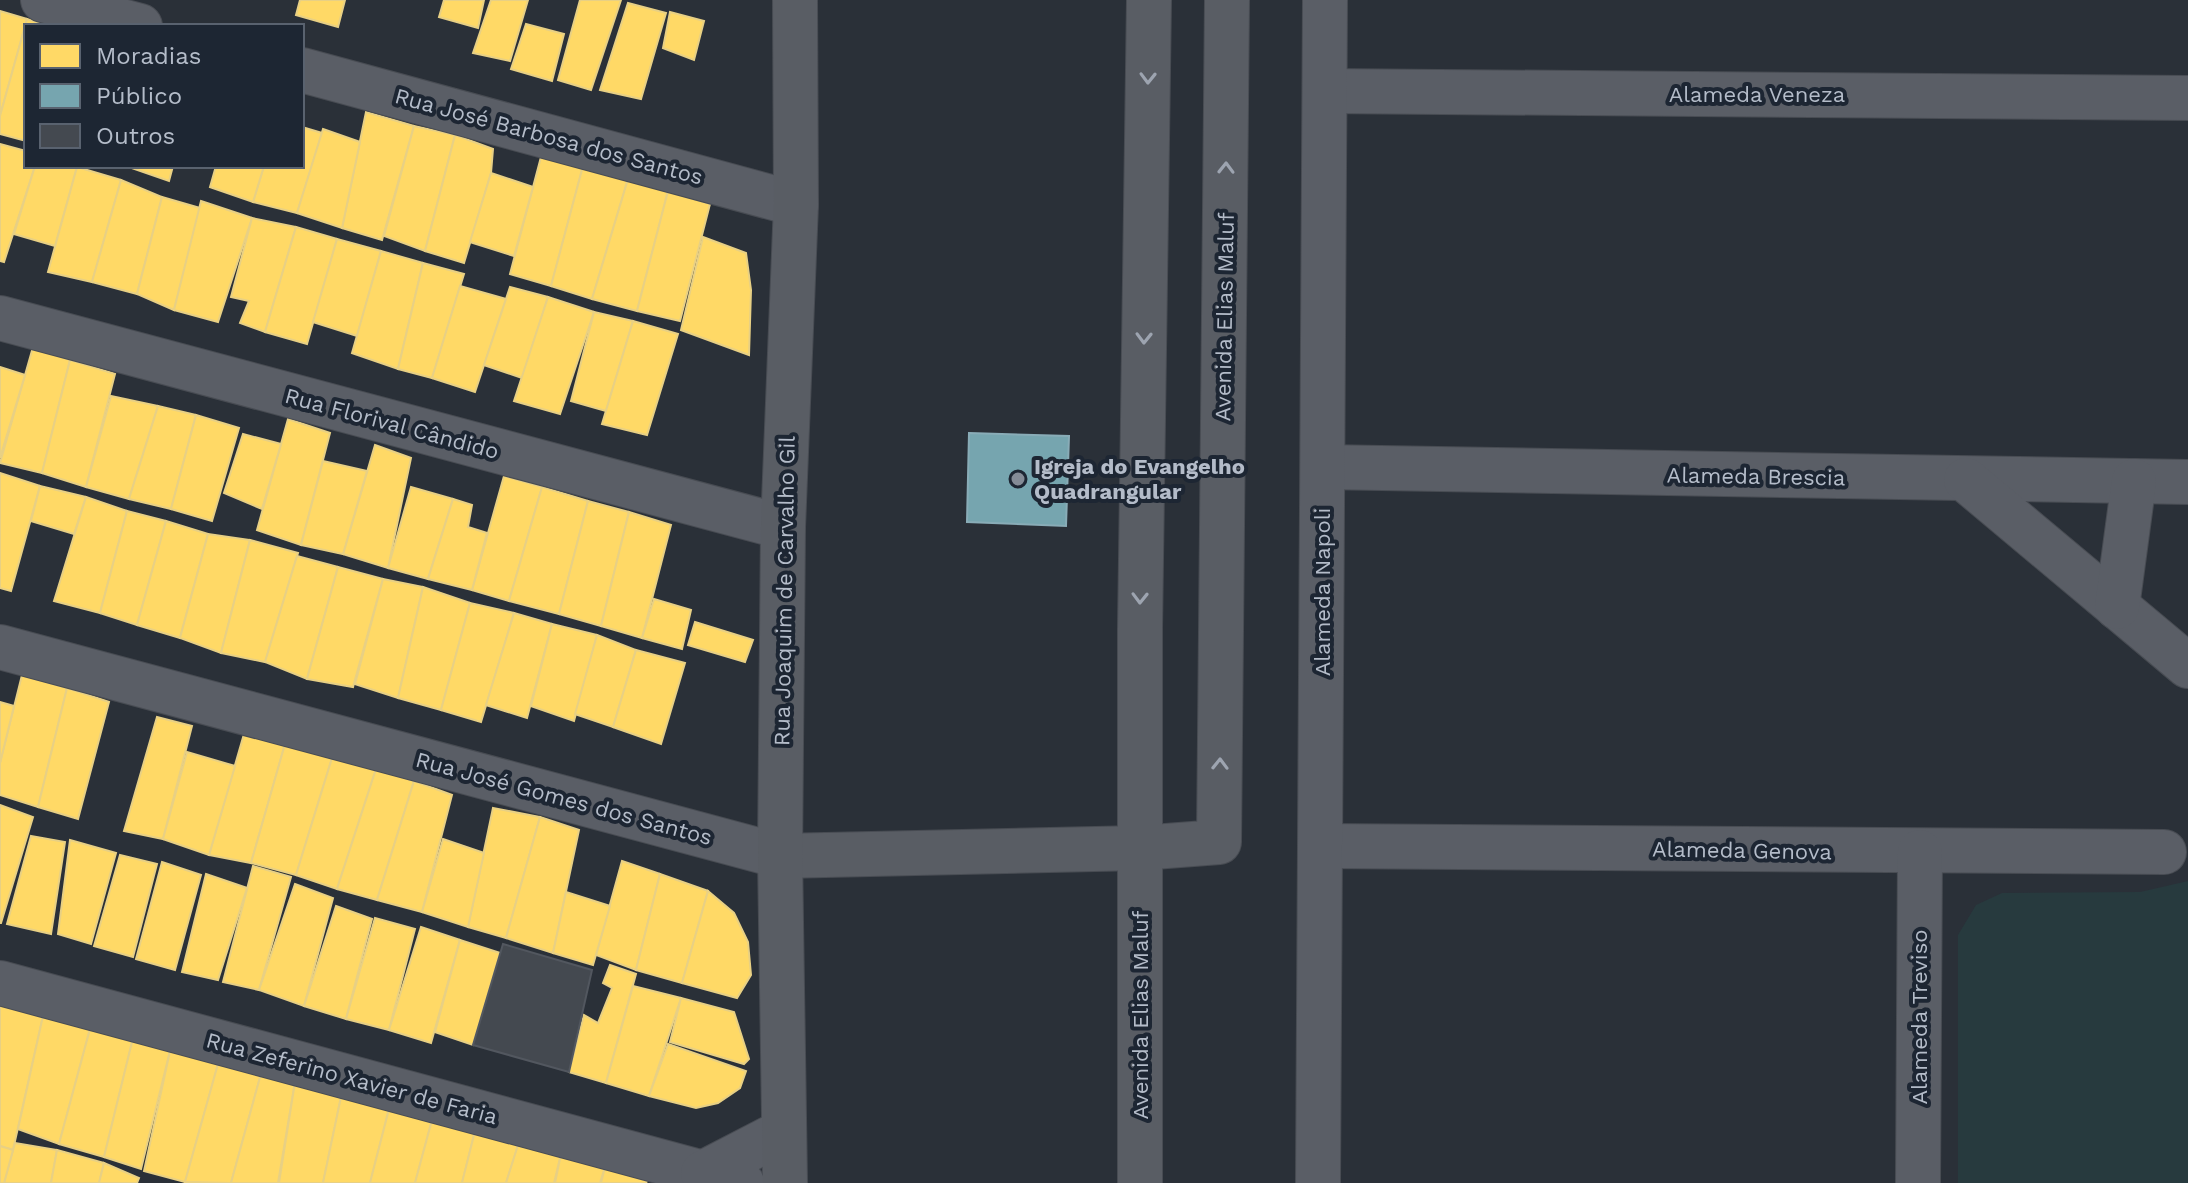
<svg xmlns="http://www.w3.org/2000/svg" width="2188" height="1183" font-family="'Work Sans',sans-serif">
	<rect width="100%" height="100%" fill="#2a3038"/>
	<!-- green -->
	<polygon fill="#273a3e" points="2188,881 2188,1183 1958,1183 1958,935 1976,905 2002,893 2140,892"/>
	<!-- homes -->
	<g fill="#ffd966" stroke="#e8d084" stroke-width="2">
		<polygon points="300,0 345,0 338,27 296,15"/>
		<polygon points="444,0 484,0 478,28 439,17"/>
		<polygon points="491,0 528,0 510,61 473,53"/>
		<polygon points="580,0 621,0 591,90 558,80"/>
		<polygon points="628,3 666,13 641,99 600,90"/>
		<polygon points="0,11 27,19 0,116"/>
		<polygon points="670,12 704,21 694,60 663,48"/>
		<polygon points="27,19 49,26 26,26 26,141 0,134 0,116"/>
		<polygon points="526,24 564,34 552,81 511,69"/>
		<polygon points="366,112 414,126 382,240 342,228"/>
		<polygon points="414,126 455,135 425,251 384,236"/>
		<polygon points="302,127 322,133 297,213 253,202 264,166 302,166"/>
		<polygon points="323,129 360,142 342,228 297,213"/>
		<polygon points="455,135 493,149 491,173 464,263 425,251"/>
		<polygon points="0,144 26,151 26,166 35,166 4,262 0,261"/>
		<polygon points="541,157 583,166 551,286 510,274"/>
		<polygon points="35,166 77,167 55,246 14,234"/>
		<polygon points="126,166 173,166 169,181"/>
		<polygon points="216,166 264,166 253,202 210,187"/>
		<polygon points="583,166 628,179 592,299 551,286"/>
		<polygon points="77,167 121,180 92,282 48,272"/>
		<polygon points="491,173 533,187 514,256 470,242"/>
		<polygon points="628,179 668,191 637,311 592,299"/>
		<polygon points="121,180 162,197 137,294 92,282"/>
		<polygon points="668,191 710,204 680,321 637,311"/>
		<polygon points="162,197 200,208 174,310 137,294"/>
		<polygon points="201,201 252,218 218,322 174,310"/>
		<polygon points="252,218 296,227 265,332 240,323 249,301 231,297"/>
		<polygon points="296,227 337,239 307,344 265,332"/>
		<polygon points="703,237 746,253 751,290 749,355 681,330"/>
		<polygon points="337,239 381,251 357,336 313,322"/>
		<polygon points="381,251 423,263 398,369 352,353"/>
		<polygon points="423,263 464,274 432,378 398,369"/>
		<polygon points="460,286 506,299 475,392 432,378"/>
		<polygon points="510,287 548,297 522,378 484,365"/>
		<polygon points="548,297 594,312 560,414 514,401"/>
		<polygon points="594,312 633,321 606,411 571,401"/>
		<polygon points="633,321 678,334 647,435 602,424"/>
		<polygon points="33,347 70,360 42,473 0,463"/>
		<polygon points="70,360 115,374 86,487 42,473"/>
		<polygon points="0,367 25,375 0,458"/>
		<polygon points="111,396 158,406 129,499 86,487"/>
		<polygon points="158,406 196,415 171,509 129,499"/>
		<polygon points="196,415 239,428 212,521 171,509"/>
		<polygon points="288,419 330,433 301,545 257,530"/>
		<polygon points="243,434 281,444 262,509 224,493"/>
		<polygon points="375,445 411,458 388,568 343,554"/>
		<polygon points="323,461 367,471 343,554 301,545"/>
		<polygon points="0,473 40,486 11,591 0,588"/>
		<polygon points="504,476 542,487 509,601 472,590"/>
		<polygon points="40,486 86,497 74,534 31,521"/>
		<polygon points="411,487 453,499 428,579 388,568"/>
		<polygon points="542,487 588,501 559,614 509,601"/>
		<polygon points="86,497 127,511 100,613 54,601"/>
		<polygon points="453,499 472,505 468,527 487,533 472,590 428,579"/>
		<polygon points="588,501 629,512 601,626 559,614"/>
		<polygon points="127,511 166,521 137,625 100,613"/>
		<polygon points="629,512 671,525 642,638 601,626"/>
		<polygon points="166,521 208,534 180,638 137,625"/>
		<polygon points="208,534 250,540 221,653 180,638"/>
		<polygon points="250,540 298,553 265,662 221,653"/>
		<polygon points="297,556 338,567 307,679 265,662"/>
		<polygon points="338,567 383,579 353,687 307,679"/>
		<polygon points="383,579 423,587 398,698 355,684"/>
		<polygon points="423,587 470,603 441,710 398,698"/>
		<polygon points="654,599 691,610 682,649 642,638"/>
		<polygon points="470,603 514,613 481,722 441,710"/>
		<polygon points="514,613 552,624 527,718 486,705"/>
		<polygon points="695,622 753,640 745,662 688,645"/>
		<polygon points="552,624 597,635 574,721 531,706"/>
		<polygon points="597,635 636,650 613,727 575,714"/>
		<polygon points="636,650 685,663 661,744 613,727"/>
		<polygon points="22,675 67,688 38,807 0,795 0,763"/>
		<polygon points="67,688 109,702 78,819 38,807"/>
		<polygon points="0,702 14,706 0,763"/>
		<polygon points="157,717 192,726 163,839 124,831"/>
		<polygon points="244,734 285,744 251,863 209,855"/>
		<polygon points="285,744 332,758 296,875 251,863"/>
		<polygon points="187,752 235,766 209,855 163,839"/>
		<polygon points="332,758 376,769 337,889 296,875"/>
		<polygon points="376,769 414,781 377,900 337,889"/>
		<polygon points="414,781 452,795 422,912 377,900"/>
		<polygon points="0,805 33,817 1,923 0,923"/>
		<polygon points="493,808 540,817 506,938 468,927"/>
		<polygon points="540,817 579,830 553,953 506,938"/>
		<polygon points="31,836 65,842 51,934 7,924"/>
		<polygon points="443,839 484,853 468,927 422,912"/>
		<polygon points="70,840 116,853 91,944 58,934"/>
		<polygon points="120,855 157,864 133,957 94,946"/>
		<polygon points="622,861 660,874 636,970 596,955"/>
		<polygon points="162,862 201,875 175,970 136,959"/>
		<polygon points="253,866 291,877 259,990 223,982"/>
		<polygon points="206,874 247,888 218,980 182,972"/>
		<polygon points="660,874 708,891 682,983 636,970"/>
		<polygon points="295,884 333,898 304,1006 259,990"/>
		<polygon points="708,891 734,913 748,942 751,975 737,998 682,983"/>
		<polygon points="566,892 610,906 593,965 553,953"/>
		<polygon points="336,906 372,919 346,1019 304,1006"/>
		<polygon points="375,918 415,929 389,1030 346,1019"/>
		<polygon points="421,927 460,940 431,1043 389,1030"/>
		<polygon points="460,940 500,953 473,1045 435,1032"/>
		<polygon points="610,965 636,974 606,1083 569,1072 584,1015 598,1023 612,988 603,983"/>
		<polygon points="633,986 681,998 649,1096 606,1083"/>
		<polygon points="681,998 734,1012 749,1059 744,1064 670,1042"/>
		<polygon points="0,1003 43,1016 13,1150 0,1146"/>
		<polygon points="43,1016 90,1029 59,1144 18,1129"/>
		<polygon points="90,1029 133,1038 104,1157 59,1144"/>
		<polygon points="133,1038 170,1051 141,1169 104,1157"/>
		<polygon points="668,1044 746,1071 740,1088 718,1103 696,1108 649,1096"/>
		<polygon points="170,1051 218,1064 185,1182 144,1171"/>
		<polygon points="218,1064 262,1070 231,1183 185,1182"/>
		<polygon points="262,1070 295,1082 278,1183 231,1183"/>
		<polygon points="295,1082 341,1097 323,1183 279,1183"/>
		<polygon points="341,1097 389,1109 370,1183 323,1183"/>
		<polygon points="389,1109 432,1120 415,1183 370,1183"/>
		<polygon points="432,1120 475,1131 462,1183 415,1183"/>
		<polygon points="475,1131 519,1142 506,1183 462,1183"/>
		<polygon points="519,1142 561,1154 554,1183 506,1183"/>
		<polygon points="15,1143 57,1150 51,1183 4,1183"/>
		<polygon points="0,1146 13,1150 4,1183 0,1183"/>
		<polygon points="57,1150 104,1163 99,1183 51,1183"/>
		<polygon points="561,1154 605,1167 600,1183 555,1183"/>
		<polygon points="104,1163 139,1178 137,1183 99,1183"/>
		<polygon points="605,1167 647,1181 646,1183 601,1183"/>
	</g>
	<!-- public -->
	<polygon fill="#76a5af" stroke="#89acb7" stroke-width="2" points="969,433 1069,436 1066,526 967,522"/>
	<!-- building -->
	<polygon fill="#444950" stroke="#52575f" stroke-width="2" points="503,944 592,970 569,1072 473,1045"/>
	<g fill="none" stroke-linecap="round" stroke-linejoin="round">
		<defs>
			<g id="street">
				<polyline points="43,0 140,26"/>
				<polyline points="302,70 796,204"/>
				<polyline points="1325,91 2188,98"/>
				<polyline points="0,318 783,527"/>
				<polyline points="1323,467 2188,482"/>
				<polyline points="1966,480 2188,666"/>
				<polyline points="2117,607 2134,481"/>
				<polyline points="0,647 780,856"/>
				<polyline points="1320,846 2164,852"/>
				<polyline points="0,983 703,1173"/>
				<polyline points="742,1183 703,1173 784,1131"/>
				<polyline points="1318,1183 1325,0"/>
				<polyline points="1918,1183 1920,852"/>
			</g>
			<g id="secondary">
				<polyline points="780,856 1140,848 1219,842 1227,0"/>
				<polyline points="785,1183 780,856 783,527 796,204 795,0"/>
				<polyline points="1140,1183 1140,629 1149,0"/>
			</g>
		</defs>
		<!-- street casing -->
		<use href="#street" stroke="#484c53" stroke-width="46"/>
		<!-- secondary casing -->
		<use href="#secondary" stroke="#484c53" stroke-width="46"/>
		<!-- street -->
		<use href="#street" stroke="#5a5e66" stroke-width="44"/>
		<!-- secondary -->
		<use href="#secondary" stroke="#595d64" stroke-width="44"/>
	</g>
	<!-- one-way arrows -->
	<defs><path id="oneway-chevron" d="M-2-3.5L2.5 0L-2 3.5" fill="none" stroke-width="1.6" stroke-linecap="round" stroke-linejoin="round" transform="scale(2)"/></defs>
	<g stroke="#9da4b0">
		<use href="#oneway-chevron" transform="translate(1148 78) rotate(91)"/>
		<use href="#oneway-chevron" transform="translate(1226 168) rotate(-89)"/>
		<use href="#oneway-chevron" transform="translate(1144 338) rotate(91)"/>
		<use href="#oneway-chevron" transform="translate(1140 598) rotate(91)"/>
		<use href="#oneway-chevron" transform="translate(1220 764) rotate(-89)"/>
	</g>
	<!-- markers -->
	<circle fill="#848b96" stroke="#1d2633" stroke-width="3" cx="1018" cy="479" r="8"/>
	<g text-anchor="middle" stroke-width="8" stroke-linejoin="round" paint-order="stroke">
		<!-- street labels -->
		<g font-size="22" fill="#b4bcc9" stroke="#1d2633">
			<text x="1757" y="102">Alameda Veneza</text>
			<text transform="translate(549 136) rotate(15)" y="8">Rua José Barbosa dos Santos</text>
			<text transform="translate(1224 317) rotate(-89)" y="8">Avenida Elias Maluf</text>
			<text transform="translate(392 423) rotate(15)" y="8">Rua Florival Cândido</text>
			<text transform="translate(1756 476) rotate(1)" y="8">Alameda Brescia</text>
			<text transform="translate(784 591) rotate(-89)" y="8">Rua Joaquim de Carvalho Gil</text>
			<text transform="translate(1322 592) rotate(-90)" y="8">Alameda Napoli</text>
			<text transform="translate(564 798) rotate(15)" y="8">Rua José Gomes dos Santos</text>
			<text transform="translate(1742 850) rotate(1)" y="8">Alameda Genova</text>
			<text transform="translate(1140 1015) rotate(-90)" y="8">Avenida Elias Maluf</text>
			<text transform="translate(1919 1017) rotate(-90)" y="8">Alameda Treviso</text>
			<text transform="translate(352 1078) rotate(15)" y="8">Rua Zeferino Xavier de Faria</text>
		</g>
		<!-- poi labels -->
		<g font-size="22" font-weight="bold" fill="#b4bcc9" stroke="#1d2633" text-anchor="start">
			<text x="1034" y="474">Igreja do Evangelho<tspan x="1034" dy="25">Quadrangular</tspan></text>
		</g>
	</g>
	<!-- legend -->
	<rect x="24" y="24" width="280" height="144" fill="#1d2633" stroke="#59626f" stroke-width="2"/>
	<rect x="40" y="44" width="40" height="24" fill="#ffd966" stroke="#59626f" stroke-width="2"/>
	<text x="96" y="64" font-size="24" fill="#b4bcc9">Moradias</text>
	<rect x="40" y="84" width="40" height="24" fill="#76a5af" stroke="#59626f" stroke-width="2"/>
	<text x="96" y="104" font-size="24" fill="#b4bcc9">Público</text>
	<rect x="40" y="124" width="40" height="24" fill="#444950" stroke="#59626f" stroke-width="2"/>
	<text x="96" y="144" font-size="24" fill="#b4bcc9">Outros</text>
</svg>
